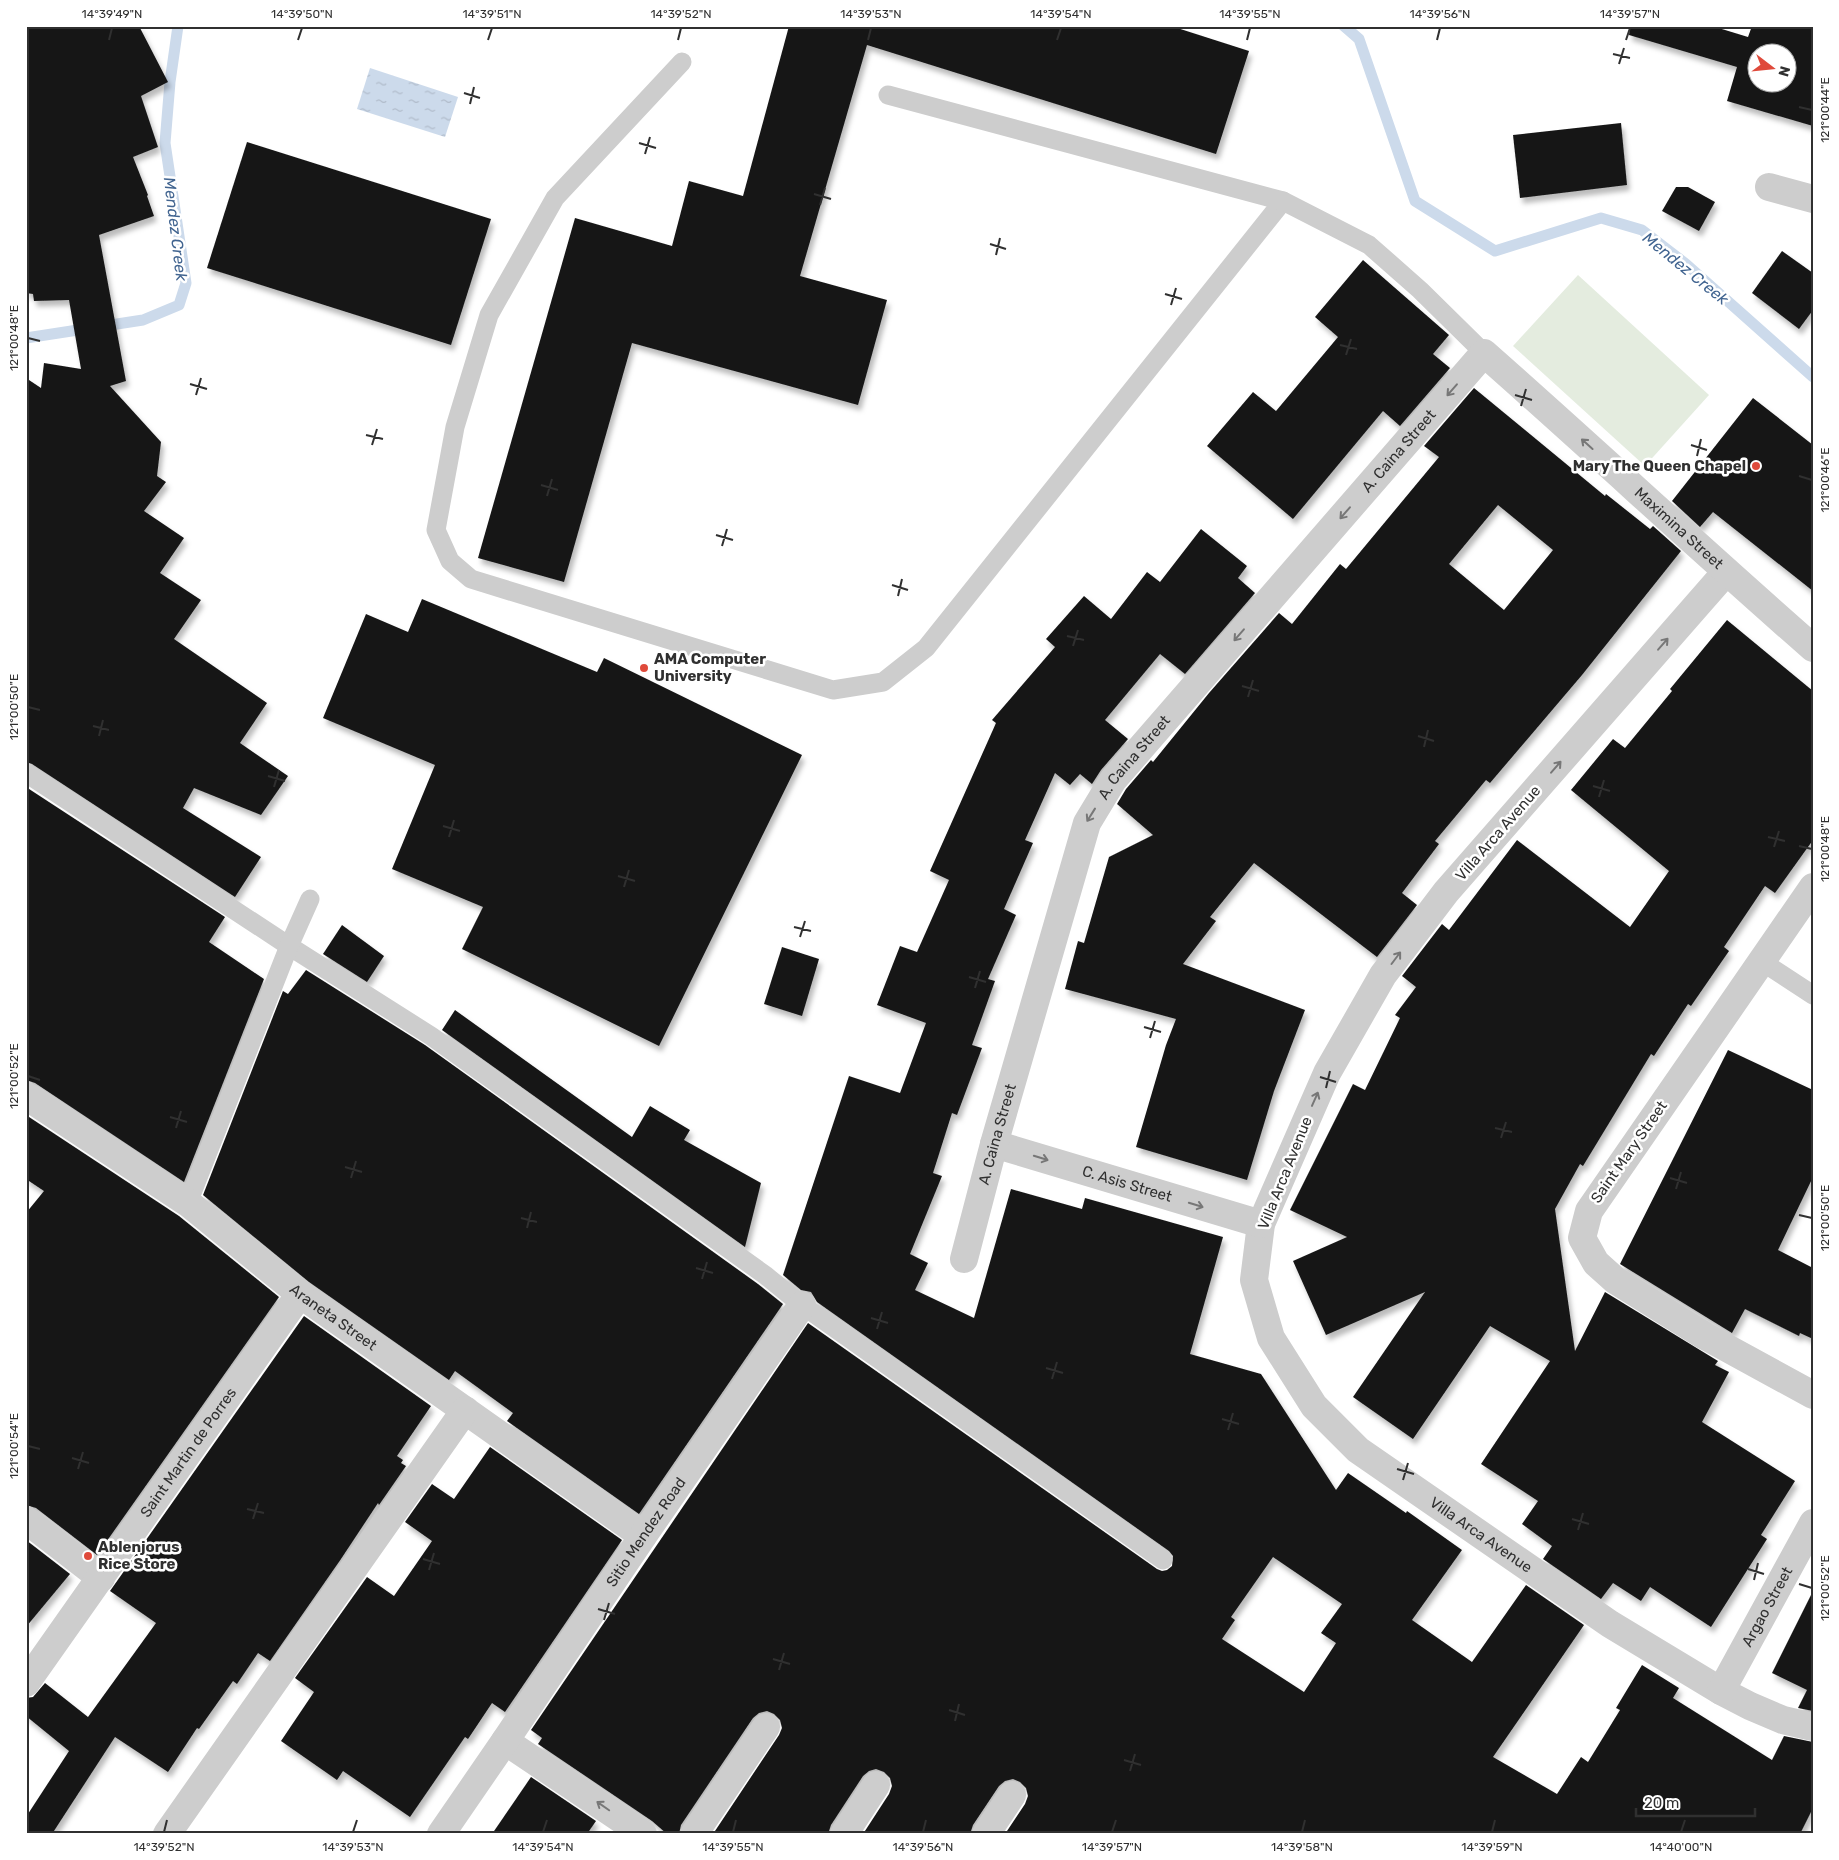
<svg xmlns="http://www.w3.org/2000/svg" width="1839" height="1860" font-family="Rubik,sans-serif">
	<defs>
		<pattern id="water-ripples" width="26" height="14" patternUnits="userSpaceOnUse" patternTransform="scale(1.25)"><rect width="26" height="14" fill="#ccdaeb"/><path d="M2 4q2-2 4 0t4 0M15 11q2-2 4 0t4 0" fill="none" stroke="#b0bbca"/></pattern>
		<filter id="shadow"><feDropShadow dx="3" dy="5.5" stdDeviation="2.5" flood-color="#0004"/></filter>
	</defs>
	<rect width="100%" height="100%" fill="#fff"/>
	<!-- green -->
	<polygon fill="#e4ecdf" points="1578,275 1709,395 1645,466 1513,346"/>
	<!-- water -->
	<polygon fill="url(#water-ripples)" points="370,68 458,97 445,137 357,109"/>
	<g fill="none" stroke-linecap="round" stroke-linejoin="round">
		<!-- stream -->
		<g stroke="#ccdaeb" stroke-width="11">
			<polyline points="1344,26 1359,39 1415,201 1495,251 1601,218 1642,230 1686,264 1813,377"/>
			<polyline points="26,338 143,320 179,305 186,283 165,143 170,82 178,26"/>
		</g>
	</g>
	<!-- building -->
	<g fill="#171717" fill-rule="evenodd" filter="url(#shadow)">
		<polygon points="26,26 139,26 168,82 141,96 158,147 133,157 148,195 147,196 154,216 99,235 126,381 110,386 161,442 157,476 166,482 144,511 184,538 160,573 201,600 174,639 267,703 240,743 288,776 261,815 194,788 183,808 261,857 235,897 32,764 26,762 26,378 41,388 44,363 81,369 69,300 34,301 33,294 26,293"/>
		<polygon points="789,26 1171,26 1249,51 1216,154 867,45 800,276 887,300 858,405 632,343 564,582 478,558 575,218 672,246 689,181 743,196"/>
		<path d="M1630 26H1712L1748 37 1752 26H1813V126L1727 101 1737 67 1629 35ZM1756 52H1786V82H1756Z"/>
		<polygon points="1621,123 1627,185 1520,198 1513,135"/>
		<polygon points="247,142 491,219 451,345 207,268"/>
		<polygon points="1676,187 1688,187 1715,202 1699,231 1662,211"/>
		<polygon points="1782,251 1813,273 1813,310 1799,329 1752,293"/>
		<polygon points="1363,260 1449,335 1433,354 1450,368 1400,426 1383,411 1293,519 1207,446 1253,392 1276,411 1338,337 1315,317"/>
		<path d="M1474 388 1605 496 1606 494 1650 529 1653 526 1681 551 1582 675 1490 783 1486 780 1435 841 1439 844 1402 893 1417 905 1377 957 1254 863 1210 917 1216 921 1183 964 1305 1010 1274 1091 1247 1180 1136 1147 1166 1045 1176 1019 1065 989 1078 941 1084 943 1109 857 1153 835 1117 804 1126 789 1151 760 1153 762 1209 693 1279 613 1292 624 1340 564 1346 569 1439 457 1424 446ZM1498 505 1553 550 1504 610 1449 564Z"/>
		<polygon points="1753,398 1813,445 1813,591 1713,512 1700,527 1672,501"/>
		<path d="M1201 529 1247 566 1238 578 1255 593 1185 674 1160 654 1105 720 1128 739 1101 770 1092 784 1080 774 1070 785 1055 773 1025 840 1033 843 1004 909 1016 915 988 979 995 981 972 1045 982 1048 957 1115 952 1113 933 1173 942 1176 910 1254 928 1263 915 1290 974 1318 1011 1189 1082 1209 1085 1198 1223 1237 1190 1354 1261 1374 1336 1490 1348 1473 1406 1513 1407 1511 1462 1550 1412 1620 1472 1662 1526 1585 1584 1625 1493 1757 1557 1794 1581 1757 1588 1762 1620 1710 1616 1708 1642 1665 1679 1688 1673 1698 1772 1760 1784 1736 1813 1742V1808L1800 1834H1005L1025 1804 1028 1796 1026 1788 1020 1782 1013 1779 1005 1781 999 1786 973 1825 970 1834H863L889 1794 892 1786 890 1778 884 1772 876 1769 869 1771 863 1776 831 1825 828 1834H713L779 1735 782 1728 780 1720 774 1714 767 1711 759 1713 753 1718 681 1825 679 1834H667L652 1821 538 1744 542 1738 531 1730 808 1323 1157 1569 1162 1571 1167 1570 1172 1566 1173 1556 1169 1551 817 1302 811 1292 801 1290 783 1275 849 1076 900 1093 926 1023 877 1005 900 946 917 952 949 880 930 871 996 723 992 720 1055 647 1046 639 1084 596 1111 619 1147 572 1160 582ZM1273 1557 1342 1604 1321 1633 1336 1643 1304 1692 1222 1639 1235 1620 1231 1617Z"/>
		<polygon points="422,599 597,672 604,658 802,755 659,1046 462,949 483,907 392,869 435,765 323,718 366,614 408,632"/>
		<polygon points="1727,620 1813,691 1813,840 1775,893 1765,886 1724,947 1729,951 1691,1006 1688,1004 1654,1056 1651,1054 1583,1166 1580,1164 1555,1209 1575,1351 1605,1292 1718,1361 1715,1365 1729,1372 1702,1422 1795,1481 1761,1535 1767,1539 1711,1627 1650,1587 1641,1601 1613,1583 1601,1599 1543,1559 1552,1546 1522,1524 1538,1501 1481,1464 1550,1361 1490,1326 1413,1439 1353,1397 1425,1292 1326,1335 1293,1261 1347,1237 1290,1210 1353,1084 1365,1090 1400,1018 1395,1015 1416,987 1402,976 1442,924 1449,930 1517,840 1630,927 1669,871 1571,790 1613,739 1625,748 1672,691 1670,689"/>
		<polygon points="26,787 225,917 209,942 264,979 184,1182 35,1083 26,1080"/>
		<polygon points="342,925 384,956 367,982 323,954"/>
		<polygon points="782,947 819,959 802,1016 764,1004"/>
		<polygon points="306,970 425,1045 758,1284 783,1304 639,1514 507,1421 513,1413 455,1371 449,1380 309,1282 203,1195 283,991 288,994"/>
		<polygon points="455,1010 632,1137 650,1106 690,1130 684,1140 761,1183 745,1247 442,1030"/>
		<polygon points="1728,1050 1813,1090 1813,1177 1778,1250 1813,1268 1813,1339 1800,1333 1799,1336 1745,1309 1732,1333 1620,1264"/>
		<polygon points="26,1115 179,1216 279,1297 97,1555 36,1508 26,1505 26,1213 44,1191 26,1179"/>
		<polygon points="304,1316 431,1406 397,1456 403,1460 401,1463 406,1466 379,1505 378,1503 341,1559 270,1661 258,1653 237,1684 233,1681 199,1729 197,1728 168,1772 115,1737 52,1834 26,1834 26,1817 69,1751 26,1716 26,1698 33,1697 45,1683 88,1717 156,1623 110,1591"/>
		<polygon points="490,1447 622,1540 505,1712 492,1703 468,1739 465,1737 410,1817 343,1771 337,1780 281,1741 314,1692 295,1678 367,1577 394,1596 432,1541 405,1522 432,1484 454,1499"/>
		<polygon points="26,1540 70,1574 26,1627"/>
		<polygon points="1813,1591 1813,1711 1798,1708 1807,1690 1772,1673"/>
		<polygon points="531,1777 596,1821 587,1834 492,1834"/>
	</g>
	<g fill="none" stroke-linecap="round" stroke-linejoin="round">
		<!-- service -->
		<g stroke="#cdcdcd" stroke-width="19">
			<polyline points="682,62 555,198 489,315 455,427 436,530 450,561 471,579 833,690 883,682 926,648 1283,201"/>
			<polyline points="888,95 1283,201 1369,245 1420,290 1484,353"/>
			<polyline points="26,773 289,946 431,1036 765,1275 802,1305 1163,1560"/>
			<polyline points="1761,961 1813,995"/>
			<polyline points="188,1203 289,946 310,899"/>
		</g>
		<!-- minor -->
		<g stroke="#cdcdcd" stroke-width="28">
			<polyline points="1769,187 1813,199"/>
			<path id="s1" d="M1726 572 1446 892 1383 975 1327 1073 1261 1224 1254 1280 1271 1338 1314 1406 1358 1450 1610 1624 1721 1691 1750 1706 1783 1720 1813 1727"/>
			<polyline points="1813,887 1589,1211 1582,1238 1596,1263 1615,1280 1705,1336 1813,1395"/>
			<path id="s2" d="M26 1096 188 1203 300 1294 643 1536"/>
			<path id="s3" d="M994 1144 1261 1224"/>
			<path id="s4" d="M964 1259 994 1144 1087 823 1113 780 1484 353C1594 450 1702 551 1813 648"/>
			<polyline points="26,1520 101,1578"/>
			<path id="s5" d="M26 1683 300 1294"/>
			<path id="s6" d="M1721 1691 1813 1523"/>
			<polyline points="505,1741 643,1834"/>
			<polyline points="167,1834 465,1410"/>
			<path id="s7" d="M441 1834 505 1741 643 1536 802 1305"/>
			<polyline points="694,1834 766,1727"/>
			<polyline points="844,1834 876,1785"/>
			<polyline points="986,1834 1012,1795"/>
		</g>
	</g>
	<!-- one-way arrows -->
	<defs><path id="oneway-shaft" d="M-6 0H5M1.5-3L5.5 0L1.5 3" fill="none" stroke-width="1.6" stroke-linecap="round" stroke-linejoin="round" transform="scale(1.25)"/></defs>
	<g stroke="#777">
		<use href="#oneway-shaft" transform="translate(1452 390) rotate(131)"/>
		<use href="#oneway-shaft" transform="translate(1587 444) rotate(-138)"/>
		<use href="#oneway-shaft" transform="translate(1345 513) rotate(131)"/>
		<use href="#oneway-shaft" transform="translate(1239 635) rotate(131)"/>
		<use href="#oneway-shaft" transform="translate(1663 644) rotate(-49)"/>
		<use href="#oneway-shaft" transform="translate(1556 767) rotate(-49)"/>
		<use href="#oneway-shaft" transform="translate(1091 815) rotate(122)"/>
		<use href="#oneway-shaft" transform="translate(1396 958) rotate(-53)"/>
		<use href="#oneway-shaft" transform="translate(1315 1099) rotate(-66)"/>
		<use href="#oneway-shaft" transform="translate(1041 1158) rotate(17)"/>
		<use href="#oneway-shaft" transform="translate(1196 1205) rotate(17)"/>
		<use href="#oneway-shaft" transform="translate(603 1806) rotate(-145)"/>
	</g>
	<!-- ticks -->
	<path fill="none" stroke="#303030" stroke-width="2" d="M109 40 112 28M298 40 302 28M488 40 492 28M678 40 681 28M868 40 871 28M1057 40 1061 28M1247 40 1250 28M1437 40 1440 28M1626 40 1630 28M1613 54 1630 58M1619 64 1624 48M464 93 480 98M470 104 474 87M1799 107 1812 110M639 143 656 148M645 154 650 137M814 194 831 199M820 205 825 188M990 244 1006 249M996 255 1000 238M1165 294 1182 299M1171 305 1176 288M28 338 40 341M1340 345 1357 349M1346 355 1351 339M190 384 207 389M196 395 201 378M1515 395 1532 400M1521 406 1526 389M366 435 383 439M372 445 377 429M1691 445 1707 450M1697 456 1701 439M1799 476 1812 480M541 485 558 490M547 496 552 479M716 535 733 540M722 546 727 529M892 585 908 590M898 596 902 579M1067 636 1084 640M1073 646 1078 630M1242 686 1259 691M1248 697 1253 680M28 707 40 710M93 726 109 730M99 736 103 720M1418 736 1434 741M1424 747 1428 730M268 776 285 781M1593 786 1610 791M274 787 279 770M1599 797 1604 780M443 826 460 831M449 837 454 820M1768 837 1785 841M1799 846 1812 849M1774 847 1779 831M618 876 635 881M624 887 629 870M794 927 811 931M800 937 805 921M969 977 986 982M975 988 980 971M1144 1027 1161 1032M1150 1038 1155 1021M28 1076 40 1080M1320 1077 1336 1082M1326 1088 1330 1071M170 1117 187 1122M176 1128 181 1111M1495 1128 1512 1132M1501 1138 1506 1122M345 1167 362 1172M351 1178 356 1161M1670 1178 1687 1183M1676 1189 1681 1172M1799 1215 1812 1218M521 1218 537 1222M527 1228 531 1212M696 1268 713 1273M702 1279 707 1262M871 1318 888 1323M877 1329 882 1312M1046 1368 1063 1373M1052 1379 1057 1362M1222 1419 1239 1424M1228 1430 1233 1413M28 1446 40 1449M72 1458 89 1463M78 1469 83 1452M1397 1469 1414 1474M1403 1480 1408 1463M247 1509 264 1513M253 1519 258 1503M1572 1519 1589 1524M1578 1530 1583 1513M423 1559 440 1564M1748 1569 1764 1574M429 1570 434 1553M1754 1580 1758 1563M1799 1584 1812 1588M598 1609 615 1614M604 1620 609 1603M773 1659 790 1664M779 1670 784 1653M949 1710 965 1715M955 1721 959 1704M1124 1760 1141 1765M1130 1771 1135 1754M164 1832 167 1820M353 1832 357 1820M543 1832 547 1820M733 1832 736 1820M923 1832 926 1820M1112 1832 1116 1820M1302 1832 1305 1820M1492 1832 1495 1820M1681 1832 1685 1820"/>
	<!-- markers -->
	<g fill="#df4a3b" stroke="#fff" stroke-width="2">
		<circle cx="1756" cy="466" r="5"/>
		<circle cx="644" cy="668" r="5"/>
		<circle cx="88" cy="1556" r="5"/>
	</g>
	<g text-anchor="middle" stroke-width="5" stroke-linejoin="round" paint-order="stroke">
		<!-- street labels -->
		<g font-size="15" fill="#303030" stroke="#fff">
			<text dy="5" stroke="none"><textPath href="#s4" startOffset="939">A. Caina Street</textPath></text>
			<text dy="5" stroke="none"><textPath href="#s4" startOffset="1331">Maximina Street</textPath></text>
			<text dy="5" stroke="none"><textPath href="#s4" startOffset="534">A. Caina Street</textPath></text>
			<text transform="translate(1498 833) rotate(-49)" y="5">Villa Arca Avenue</text>
			<text dy="5" stroke="none"><textPath href="#s4" startOffset="129">A. Caina Street</textPath></text>
			<text transform="translate(1629 1152) rotate(-55)" y="5">Saint Mary Street</text>
			<text transform="translate(1285 1173) rotate(-68)" y="5">Villa Arca Avenue</text>
			<text dy="5" stroke="none"><textPath href="#s3" startOffset="139">C. Asis Street</textPath></text>
			<text dy="5" stroke="none"><textPath href="#s2" startOffset="379">Araneta Street</textPath></text>
			<text dy="5" stroke="none"><textPath href="#s5" startOffset="282">Saint Martin de Porres</textPath></text>
			<text dy="5" stroke="none"><textPath href="#s7" startOffset="365">Sitio Mendez Road</textPath></text>
			<text dy="5" stroke="none"><textPath href="#s1" startOffset="1216">Villa Arca Avenue</textPath></text>
			<text dy="5" stroke="none"><textPath href="#s6" startOffset="96">Argao Street</textPath></text>
		</g>
		<!-- poi labels -->
		<g font-size="15" font-weight="bold" fill="#303030" stroke="#fff" text-anchor="start">
			<text x="1746" y="471" text-anchor="end">Mary The Queen Chapel</text>
			<text x="654" y="664">AMA Computer<tspan x="654" dy="17">University</tspan></text>
			<text x="98" y="1552">Ablenjorus<tspan x="98" dy="17">Rice Store</tspan></text>
		</g>
		<!-- water labels -->
		<g font-size="16" font-style="italic" fill="#416490" stroke="#fff">
			<text transform="translate(176 229) rotate(83)" y="6">Mendez Creek</text>
			<text transform="translate(1686 268) rotate(39)" y="6">Mendez Creek</text>
		</g>
	</g>
	<!-- border -->
	<rect width="1839" height="1860" fill="none" stroke="#ffffff" stroke-width="55"/>
	<!-- north arrow -->
	<g transform="translate(1772 68) rotate(106)"><circle r="24" fill="#ffffff" stroke="#acacac"/>
	<path d="M0-4L9 19L0 12L-9 19Z" fill="#df4a3b"/>
	<text y="-8" font-size="14" font-weight="bold" text-anchor="middle" fill="#303030">N</text>
	</g>
	<!-- scale -->
	<path d="M1636 1808v8h119v-8" fill="none" stroke="#303030" stroke-width="2.5"/>
	<text x="1644" y="1808" font-size="15" fill="#303030" stroke="#ffffff" stroke-width="4" paint-order="stroke">20 m</text>
	<rect x="28" y="28" width="1784" height="1804" fill="none" stroke="#303030" stroke-width="2"/>
	<g font-size="12" text-anchor="middle" fill="#303030">
		<text x="112" y="18">14°39'49"N</text>
		<text x="302" y="18">14°39'50"N</text>
		<text x="492" y="18">14°39'51"N</text>
		<text x="681" y="18">14°39'52"N</text>
		<text x="871" y="18">14°39'53"N</text>
		<text x="1061" y="18">14°39'54"N</text>
		<text x="1250" y="18">14°39'55"N</text>
		<text x="1440" y="18">14°39'56"N</text>
		<text x="1630" y="18">14°39'57"N</text>
		<text transform="translate(1825 110) rotate(-90)" y="4">121°00'44"E</text>
		<text transform="translate(14 338) rotate(-90)" y="4">121°00'48"E</text>
		<text transform="translate(1825 480) rotate(-90)" y="4">121°00'46"E</text>
		<text transform="translate(14 707) rotate(-90)" y="4">121°00'50"E</text>
		<text transform="translate(1825 849) rotate(-90)" y="4">121°00'48"E</text>
		<text transform="translate(14 1076) rotate(-90)" y="4">121°00'52"E</text>
		<text transform="translate(1825 1218) rotate(-90)" y="4">121°00'50"E</text>
		<text transform="translate(14 1446) rotate(-90)" y="4">121°00'54"E</text>
		<text transform="translate(1825 1588) rotate(-90)" y="4">121°00'52"E</text>
		<text x="164" y="1851">14°39'52"N</text>
		<text x="353" y="1851">14°39'53"N</text>
		<text x="543" y="1851">14°39'54"N</text>
		<text x="733" y="1851">14°39'55"N</text>
		<text x="923" y="1851">14°39'56"N</text>
		<text x="1112" y="1851">14°39'57"N</text>
		<text x="1302" y="1851">14°39'58"N</text>
		<text x="1492" y="1851">14°39'59"N</text>
		<text x="1681" y="1851">14°40'00"N</text>
	</g>
</svg>
